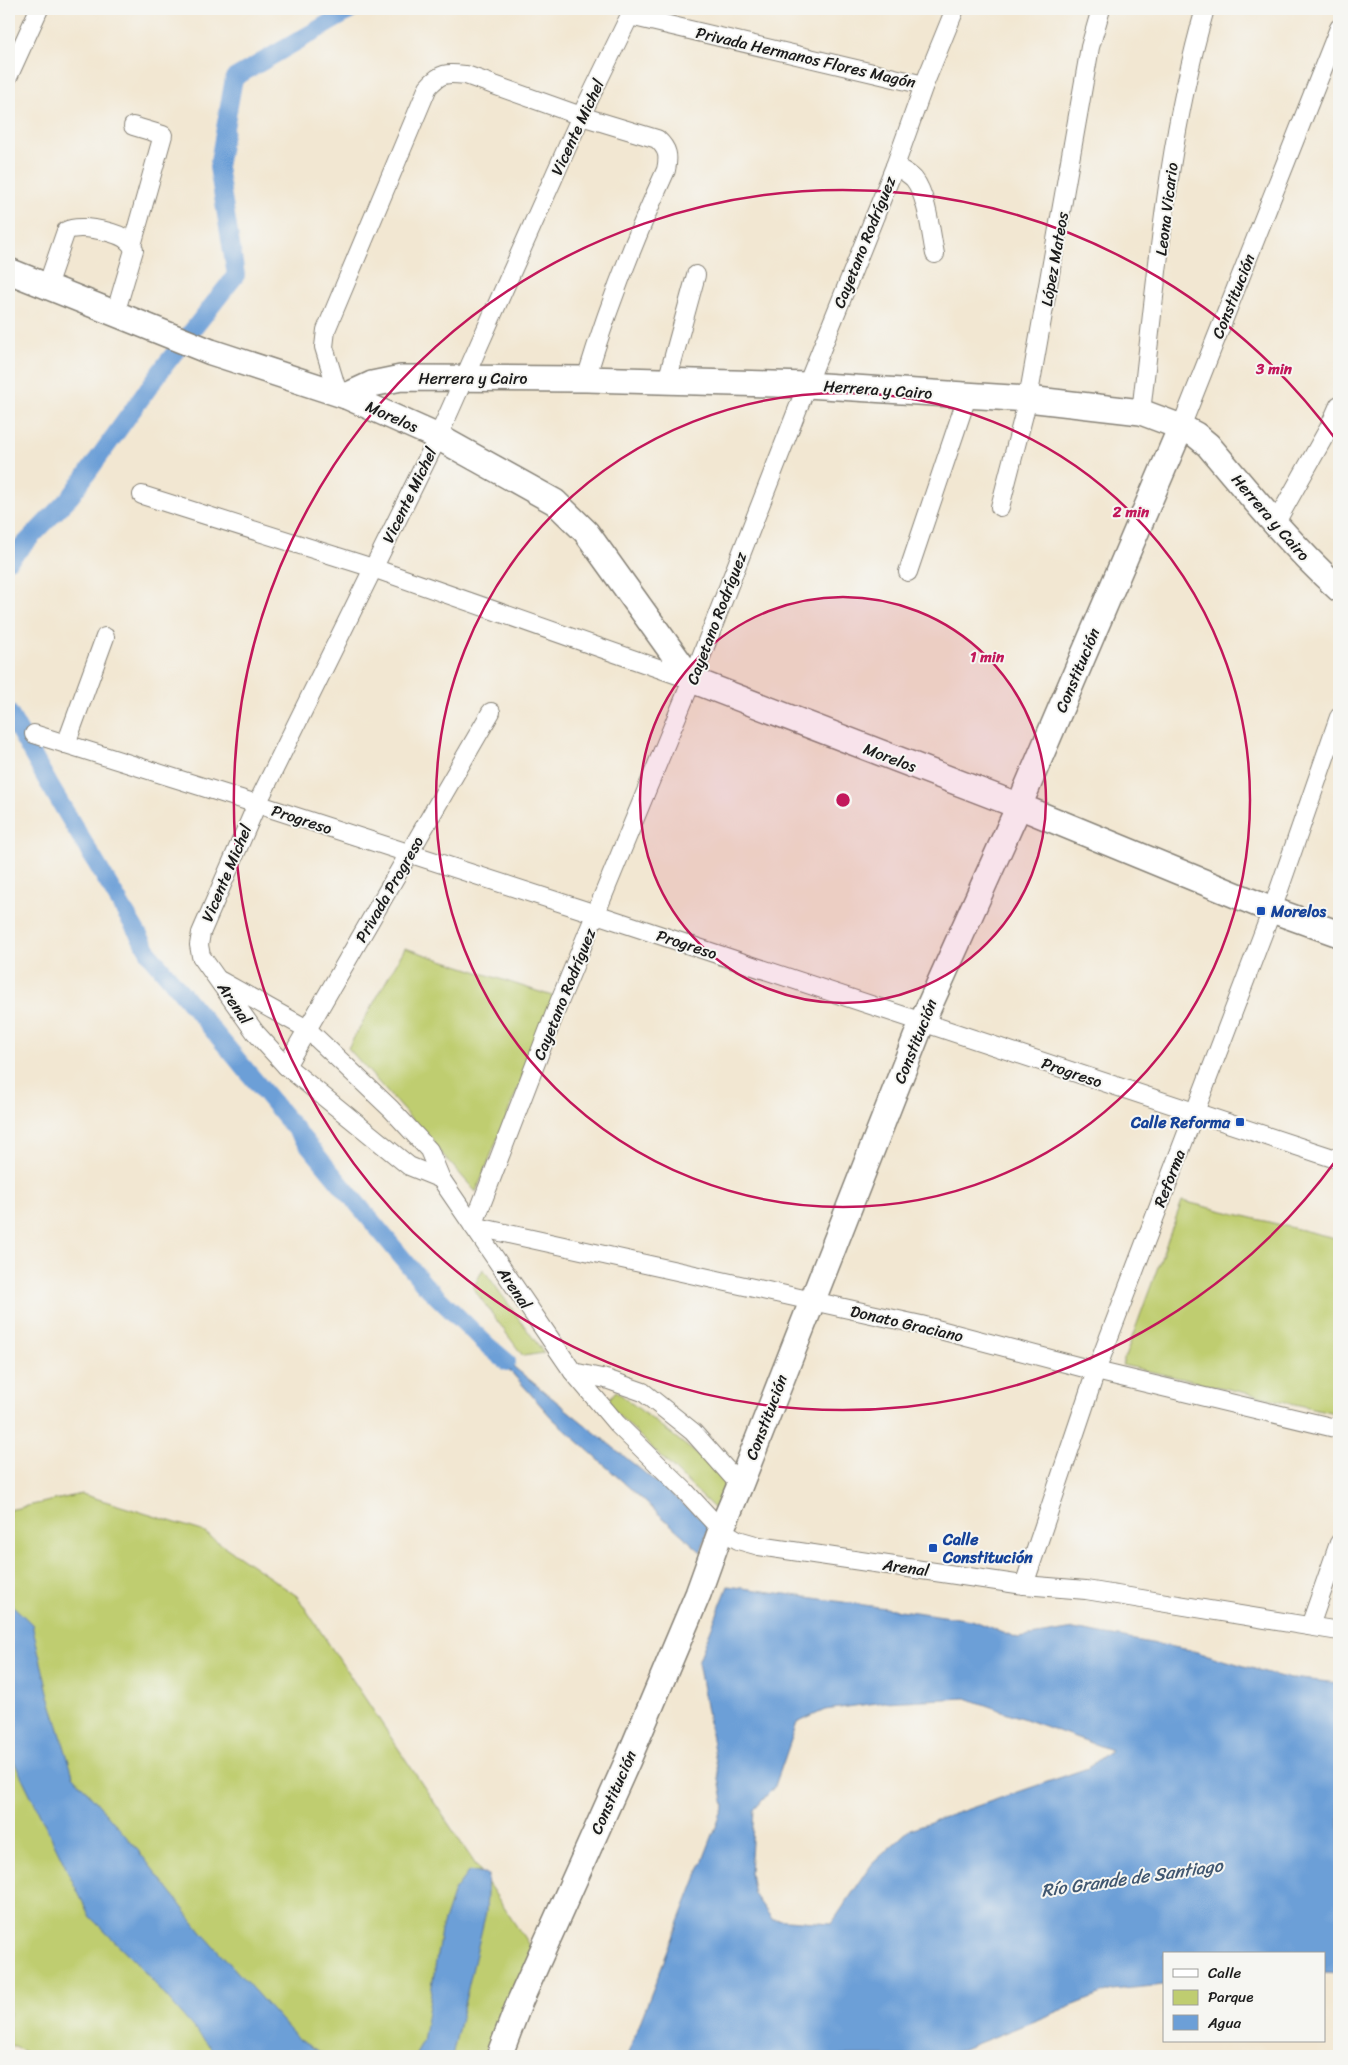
<svg xmlns="http://www.w3.org/2000/svg" width="1348" height="2065" font-family="Sriracha,sans-serif">
	<rect width="100%" height="100%" fill="#f6f6f2"/>
	<filter id="ink" filterUnits="userSpaceOnUse"><feTurbulence type="fractalNoise" baseFrequency=".02" numOctaves="2"/><feDisplacementMap in="SourceGraphic" scale="10" xChannelSelector="R" yChannelSelector="G"/><feConvolveMatrix kernelMatrix="1 2 1 2 8 2 1 2 1" color-interpolation-filters="sRGB"/></filter>
	<filter id="wash" filterUnits="userSpaceOnUse"><feTurbulence type="fractalNoise" baseFrequency=".0096" numOctaves="4" result="noise"/><feDisplacementMap in="SourceGraphic" scale="20" xChannelSelector="R" yChannelSelector="G"/><feGaussianBlur stdDeviation="1.12" result="paint"/><feColorMatrix in="noise" values="0 0 0 0 0 0 0 0 0 0 0 0 0 0 0 0 0 1.4 0 .05"/><feComposite in="paint" operator="in"/></filter>
	<g filter="url(#wash)">
		<rect width="100%" height="100%" fill="#f2e7d2"/>
		<!-- green -->
		<g fill="#bfcd70" stroke="#6e7446">
			<polygon points="405,948 555,997 476,1192 348,1048"/>
			<polygon points="1182,1201 1339,1239 1339,1414 1122,1365"/>
			<polygon points="483,1269 544,1353 523,1356 473,1288"/>
			<polygon points="616,1391 730,1480 715,1509 606,1403"/>
			<polygon points="82,1494 202,1531 297,1596 545,1969 510,2056 33,2056 9,2044 9,1510"/>
		</g>
		<!-- water -->
		<g fill="#6c9fd7" stroke="#445e7a" fill-rule="evenodd">
			<polygon points="488,1346 709,1525 701,1552 552,1418"/>
			<path d="M728 1586 972 1620 1018 1638 1074 1629 1190 1650 1282 1677 1339 1683V1974L1324 1973V1954H1164V1985L1112 1990 946 2056H627L724 1806 698 1662ZM966 1698 1111 1750 1088 1768 910 1829 872 1864 832 1923 772 1919 754 1894 750 1873 754 1810 775 1786 797 1723 825 1710 884 1702Z"/>
			<polygon points="9,1602 32,1624 49,1696 73,1775 137,1849 203,1934 299,2040 327,2056 218,2056 135,1961 90,1917 9,1751"/>
			<polygon points="469,1871 488,1875 486,1912 452,2056 415,2056 423,2042 441,1930 454,1891"/>
		</g>
		<g fill="none" stroke-linecap="round" stroke-linejoin="round">
			<!-- canal -->
			<g stroke="#6c9fd7" stroke-width="18">
				<polyline points="9,560 71,496 165,365 236,275 218,167 234,78 353,9"/>
				<polyline points="9,713 49,784 152,957 424,1284 488,1346 507,1362"/>
			</g>
		</g>
	</g>
	<g filter="url(#ink)">
		<g fill="none" stroke-linecap="round" stroke-linejoin="round">
			<defs>
				<g id="street">
					<polyline points="955,9 924,85 895,166 807,385 692,680 560,1000 473,1226 921,1325 1096,1371 1339,1429"/>
					<polyline points="630,16 924,85"/>
					<polyline points="9,75 39,9"/>
					<path d="M895 166C902 170 908 173 914 179 927 195 931 234 935 254"/>
					<polyline points="132,245 163,135 133,126"/>
					<path d="M47 286 66 231C79 224 112 231 124 238 129 241 132 245 134 250L115 314"/>
					<polyline points="667,381 696,275"/>
					<path d="M338 393 324 347 326 330 428 87C441 72 447 73 466 75L581 116 657 139C668 149 669 156 666 170 634 240 608 306 586 379"/>
					<path d="M1141 412C1157 277 1167 140 1205 9"/>
					<polyline points="1181,427 1339,28"/>
					<polyline points="142,495 373,568 692,680"/>
					<polyline points="1000,507 1028,399 1090,47 1101,9"/>
					<polyline points="1275,524 1329,428 1339,405"/>
					<polyline points="908,572 968,394"/>
					<polyline points="34,734 257,804 596,914 1339,1160"/>
					<polyline points="66,744 105,637"/>
					<polyline points="221,981 307,1029 391,1109 429,1150 441,1179 573,1372"/>
					<polyline points="286,1066 491,712"/>
					<polyline points="441,1179 409,1166 286,1066 255,1032 201,956 199,945 201,933 257,804 438,437 581,116 633,9"/>
					<polyline points="740,1485 693,1432 643,1392 606,1379 573,1372 617,1424 685,1491 721,1530 738,1540 759,1546 1024,1585 1086,1590 1339,1631"/>
					<polyline points="1024,1585 1096,1371 1272,910 1339,717"/>
					<polyline points="1310,1626 1339,1543"/>
				</g>
				<g id="secondary">
					<polyline points="9,271 211,352 346,396 438,437 555,502 586,532 692,680 1019,806 1272,910 1339,934"/>
					<path d="M346 396 372 384 401 378 586 379 807 385 1028 399 1141 412 1181 427 1196 435 1208 445C1250 495 1291 545 1339 589"/>
					<polyline points="499,2056 520,2001 628,1760 698,1594 721,1530 740,1485 922,1022 1019,806 1181,427"/>
				</g>
			</defs>
			<!-- street casing -->
			<use href="#street" stroke="#878277" stroke-width="20"/>
			<!-- secondary casing -->
			<use href="#secondary" stroke="#878277" stroke-width="28"/>
			<!-- street -->
			<use href="#street" stroke="#fff" stroke-width="18"/>
			<!-- secondary -->
			<use href="#secondary" stroke="#fff" stroke-width="25"/>
		</g>
	</g>
	<!-- distance rings -->
	<circle cx="843" cy="800" r="203" fill="#c2185b" fill-opacity=".12"/>
	<g fill="none" stroke="#c2185b" stroke-width="2.5">
		<circle cx="843" cy="800" r="203"/>
		<circle cx="843" cy="800" r="407"/>
		<path d="M1337 1159A610 610 0 1 1 1337 441"/>
	</g>
	<!-- markers -->
	<g fill="#1a4fb4" stroke="#f6f6f2" stroke-width="2">
		<rect x="1256" y="906" width="10" height="10" rx="2.5"/>
		<rect x="1235" y="1117" width="10" height="10" rx="2.5"/>
		<rect x="928" y="1543" width="10" height="10" rx="2.5"/>
	</g>
	<g text-anchor="middle" stroke-width="4" stroke-linejoin="round" paint-order="stroke">
		<!-- street labels -->
		<g font-size="16" fill="#1c1c1c" stroke="#f6f6f2">
			<text transform="translate(806 57) rotate(13)" y="6">Privada Hermanos Flores Magón</text>
			<text transform="translate(577 127) rotate(-65)" y="6">Vicente Michel</text>
			<text transform="translate(1166 209) rotate(-83)" y="6">Leona Vicario</text>
			<text transform="translate(864 242) rotate(-68)" y="6">Cayetano Rodríguez</text>
			<text transform="translate(1054 259) rotate(-80)" y="6">López Mateos</text>
			<text transform="translate(1233 296) rotate(-68)" y="6">Constitución</text>
			<text x="473" y="384">Herrera y Cairo</text>
			<text transform="translate(878 389) rotate(4)" y="6">Herrera y Cairo</text>
			<text transform="translate(392 416) rotate(24)" y="6">Morelos</text>
			<text transform="translate(409 495) rotate(-64)" y="6">Vicente Michel</text>
			<text transform="translate(1271 517) rotate(49)" y="6">Herrera y Cairo</text>
			<text transform="translate(716 618) rotate(-69)" y="6">Cayetano Rodríguez</text>
			<text transform="translate(1077 670) rotate(-67)" y="6">Constitución</text>
			<text transform="translate(890 757) rotate(21)" y="6">Morelos</text>
			<text transform="translate(302 819) rotate(18)" y="6">Progreso</text>
			<text transform="translate(226 873) rotate(-67)" y="6">Vicente Michel</text>
			<text transform="translate(389 889) rotate(-60)" y="6">Privada Progreso</text>
			<text transform="translate(687 944) rotate(18)" y="6">Progreso</text>
			<text transform="translate(564 994) rotate(-68)" y="6">Cayetano Rodríguez</text>
			<text transform="translate(235 1003) rotate(56)" y="6">Arenal</text>
			<text transform="translate(915 1041) rotate(-68)" y="6">Constitución</text>
			<text transform="translate(1072 1072) rotate(19)" y="6">Progreso</text>
			<text transform="translate(1169 1178) rotate(-69)" y="6">Reforma</text>
			<text transform="translate(515 1288) rotate(56)" y="6">Arenal</text>
			<text transform="translate(907 1323) rotate(13)" y="6">Donato Graciano</text>
			<text transform="translate(766 1417) rotate(-69)" y="6">Constitución</text>
			<text transform="translate(906 1567) rotate(8)" y="6">Arenal</text>
			<text transform="translate(613 1792) rotate(-66)" y="6">Constitución</text>
		</g>
		<!-- transit labels -->
		<g font-size="16" font-weight="bold" fill="#164399" stroke="#f6f6f2" text-anchor="start">
			<text x="1271" y="917">Morelos</text>
			<text x="1230" y="1128" text-anchor="end">Calle Reforma</text>
			<text x="943" y="1545">Calle<tspan x="943" dy="18">Constitución</tspan></text>
		</g>
		<!-- water labels -->
		<g font-size="18" font-style="italic" fill="#405770" stroke="#f6f6f2">
			<text transform="translate(1132 1878) rotate(-8)" y="6">Río Grande de Santiago</text>
		</g>
	</g>
	<circle cx="843" cy="800" r="8" fill="#c2185b" stroke="#f6f6f2" stroke-width="2.5"/>
	<g font-size="15" text-anchor="middle" font-weight="bold" fill="#c2185b" stroke="#f6f6f2" stroke-width="4" stroke-linejoin="round" paint-order="stroke">
		<text x="1274" y="374">3 min</text>
		<text x="1131" y="517">2 min</text>
		<text x="987" y="662">1 min</text>
	</g>
	<!-- margin -->
	<rect width="1348" height="2065" fill="none" stroke="#f6f6f2" stroke-width="30"/>
	<!-- legend -->
	<rect x="1163" y="1952" width="162" height="90" fill="#f6f6f2" stroke="#9f9f9c"/>
	<rect x="1173" y="1969" width="25" height="8" fill="#ffffff" stroke="#9f9f9c"/>
	<text x="1208" y="1978" font-size="15" fill="#1c1c1c">Calle</text>
	<rect x="1173" y="1990" width="25" height="15" fill="#bfcd70" stroke="#9f9f9c"/>
	<text x="1208" y="2002" font-size="15" fill="#1c1c1c">Parque</text>
	<rect x="1173" y="2015" width="25" height="15" fill="#6c9fd7" stroke="#9f9f9c"/>
	<text x="1208" y="2028" font-size="15" fill="#1c1c1c">Agua</text>
</svg>
